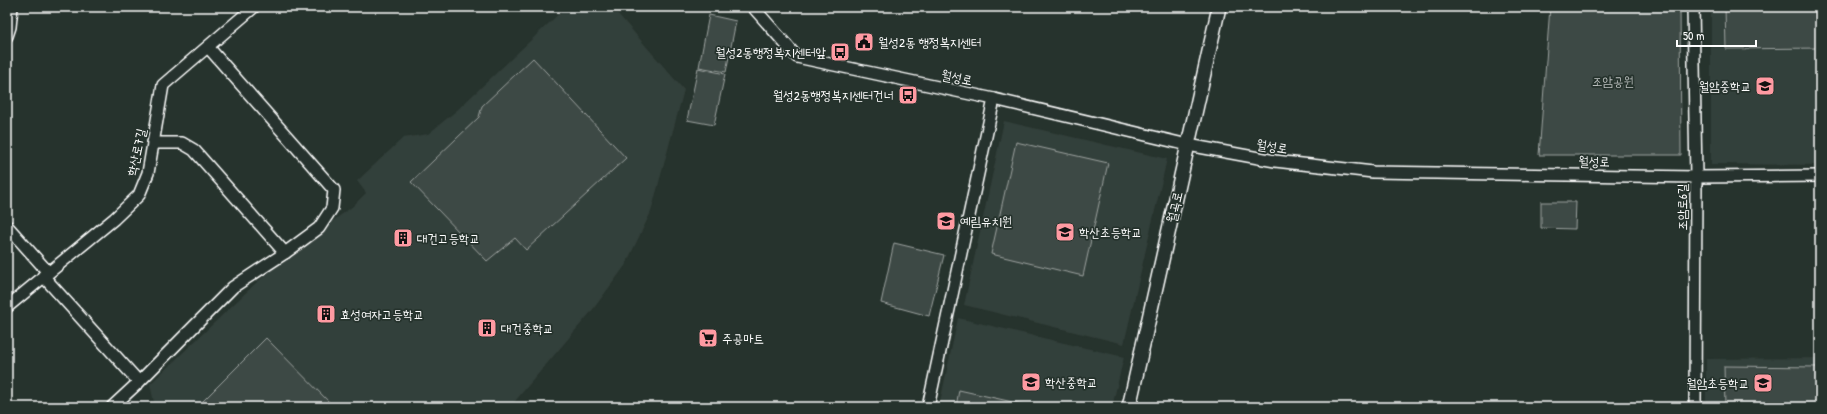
<svg xmlns="http://www.w3.org/2000/svg" width="1827" height="414" font-family="'Patrick Hand','Poor Story',sans-serif">
	<rect width="100%" height="100%" fill="#26332d"/>
	<filter id="ink" filterUnits="userSpaceOnUse"><feTurbulence type="fractalNoise" baseFrequency=".025" numOctaves="2"/><feDisplacementMap in="SourceGraphic" scale="8" xChannelSelector="R" yChannelSelector="G"/><feConvolveMatrix kernelMatrix="1 2 1 2 8 2 1 2 1" color-interpolation-filters="sRGB"/></filter>
	<g filter="url(#ink)">
		<!-- built -->
		<g fill="#333f3a">
			<polygon points="566,7 612,7 684,90 651,212 625,266 591,312 510,407 155,407 150,384 257,282 299,246 353,206 366,193 357,181 403,138 428,134 456,111"/>
			<polygon points="1711,7 1820,7 1820,165 1711,164"/>
			<polygon points="1004,121 1167,159 1124,344 964,305"/>
			<polygon points="958,318 1124,357 1112,407 939,407"/>
			<polygon points="1820,358 1820,407 1706,407 1706,359"/>
		</g>
		<!-- green -->
		<g fill="#3e4944" stroke="#9ea4a2">
			<polygon points="1550,7 1680,7 1681,155 1539,155"/>
			<polygon points="1725,7 1820,7 1820,48 1726,49"/>
			<polygon points="709,15 736,21 726,72 699,67"/>
			<polygon points="533,58 626,158 526,250 515,238 487,261 411,182 479,117 482,106"/>
			<polygon points="698,68 725,74 714,125 687,120"/>
			<polygon points="1016,142 1108,163 1083,276 991,254"/>
			<polygon points="1541,202 1576,202 1575,229 1541,228"/>
			<polygon points="894,243 944,255 929,316 881,303"/>
			<polygon points="266,338 334,407 197,407"/>
			<polygon points="1724,366 1820,367 1820,407 1725,407"/>
			<polygon points="959,390 1035,407 956,407"/>
		</g>
		<g fill="none" stroke-linecap="round" stroke-linejoin="round">
			<defs>
				<g id="minor">
					<polyline points="753,7 797,57 994,99 1188,145 1275,161 1373,172 1696,177 1820,176"/>
					<polyline points="1693,7 1696,177 1695,407"/>
					<polyline points="7,36 10,27 12,7"/>
					<polyline points="153,143 182,143 194,150 285,253"/>
					<polyline points="7,226 48,272"/>
					<polyline points="43,276 139,382 233,287 285,253 319,228 332,208 334,190 208,47"/>
					<polyline points="7,307 114,219 139,195 148,173 163,85 254,7"/>
					<polyline points="112,407 139,382"/>
					<polyline points="928,407 994,99"/>
				</g>
				<polyline id="major" points="1129,407 1219,7"/>
			</defs>
			<!-- minor casing -->
			<use href="#minor" stroke="#fff" stroke-width="14"/>
			<!-- major casing -->
			<use href="#major" stroke="#fff" stroke-width="16"/>
			<!-- minor -->
			<use href="#minor" stroke="#26332d" stroke-width="11"/>
			<!-- major -->
			<use href="#major" stroke="#26332d" stroke-width="13"/>
		</g>
	</g>
	<!-- icons -->
	<defs>
		<symbol id="civic-square" viewBox="-11 -11 22 22"><rect x="-9" y="-9" width="18" height="18" rx="4" fill="#ff9aa2" stroke="#26332d"/><path d="M-.6-6.5H3V-4.5H.6V-3L4-1V1h2V6H-6V1h2V-1L-.6-3ZM-1.2 2.5V6h2.4V2.5Z" fill="#111"/></symbol>
		<symbol id="bus-square" viewBox="-11 -11 22 22"><rect x="-9" y="-9" width="18" height="18" rx="4" fill="#ff9aa2" stroke="#26332d"/><path d="M-5-6H5V4H4V6H2V4H-2V6H-4V4H-5ZM-3.5-4V0h7V-4ZM-3.5 1.2v1.5H-2V1.2ZM2 1.2v1.5H3.5V1.2Z" fill="#111"/></symbol>
		<symbol id="school-square" viewBox="-11 -11 22 22"><rect x="-9" y="-9" width="18" height="18" rx="4" fill="#ff9aa2" stroke="#26332d"/><path d="M0-5L7-2L0 1L-7-2ZM-4 1L0 2.5L4 1V4Q0 6-4 4Z" fill="#111"/></symbol>
		<symbol id="building-square" viewBox="-11 -11 22 22"><rect x="-9" y="-9" width="18" height="18" rx="4" fill="#ff9aa2" stroke="#26332d"/><path d="M-4-6H4V6H1V3H-1V6H-4ZM-2.5-4.3h1.7v1.8h-1.7ZM.8-4.3h1.7v1.8H.8ZM-2.5-1h1.7V.8h-1.7ZM.8-1h1.7V.8H.8Z" fill="#111"/></symbol>
		<symbol id="supermarket-square" viewBox="-11 -11 22 22"><rect x="-9" y="-9" width="18" height="18" rx="4" fill="#ff9aa2" stroke="#26332d"/><path d="M-6-5.5h2.5l.6 2H6L4.5 2H-2.5L-4.4-4H-6ZM-1.5 3.2a1.3 1.3 0 1 0 .1 0ZM3 3.2a1.3 1.3 0 1 0 .1 0Z" fill="#111"/></symbol>
	</defs>
	<g fill-rule="evenodd">
		<use href="#civic-square" x="853" y="31" width="22" height="22"/>
		<use href="#bus-square" x="829" y="41" width="22" height="22"/>
		<use href="#school-square" x="1754" y="75" width="22" height="22"/>
		<use href="#bus-square" x="897" y="84" width="22" height="22"/>
		<use href="#school-square" x="935" y="210" width="22" height="22"/>
		<use href="#school-square" x="1054" y="221" width="22" height="22"/>
		<use href="#building-square" x="392" y="227" width="22" height="22"/>
		<use href="#building-square" x="315" y="303" width="22" height="22"/>
		<use href="#building-square" x="476" y="317" width="22" height="22"/>
		<use href="#supermarket-square" x="697" y="327" width="22" height="22"/>
		<use href="#school-square" x="1020" y="371" width="22" height="22"/>
		<use href="#school-square" x="1752" y="372" width="22" height="22"/>
	</g>
	<g text-anchor="middle" stroke-width="3.5" stroke-linejoin="round" paint-order="stroke">
		<!-- poi labels -->
		<g font-size="13" fill="#fff" stroke="#26332d" text-anchor="start">
			<text x="878" y="47">월성2동 행정복지센터</text>
			<text x="826" y="57" text-anchor="end">월성2동행정복지센터앞</text>
			<text x="1751" y="91" text-anchor="end">월암중학교</text>
			<text x="894" y="100" text-anchor="end">월성2동행정복지센터건너</text>
			<text x="960" y="226">예림유치원</text>
			<text x="1079" y="237">학산초등학교</text>
			<text x="417" y="243">대건고등학교</text>
			<text x="340" y="319">효성여자고등학교</text>
			<text x="501" y="333">대건중학교</text>
			<text x="722" y="343">주공마트</text>
			<text x="1045" y="387">학산중학교</text>
			<text x="1749" y="388" text-anchor="end">월암초등학교</text>
		</g>
		<!-- street labels -->
		<g font-size="13" fill="#fff" stroke="#26332d">
			<text transform="translate(957 77) rotate(12)" y="5">월성로</text>
			<text transform="translate(1272 146) rotate(9)" y="5">월성로</text>
			<text transform="translate(136 152) rotate(-78)" y="5">학산로7길</text>
			<text transform="translate(1594 161) rotate(1)" y="5">월성로</text>
			<text transform="translate(1174 207) rotate(-77)" y="5">월곡로</text>
			<text transform="translate(1682 207) rotate(-90)" y="5">조암로6길</text>
		</g>
		<!-- park labels -->
		<g font-size="13" fill="#bbbfbe" stroke="#26332d">
			<text x="1613" y="86">조암공원</text>
		</g>
	</g>
	<!-- margin -->
	<rect width="1827" height="414" fill="none" stroke="#26332d" stroke-width="24"/>
	<rect x="12" y="12" width="1803" height="390" fill="none" stroke="#fff" stroke-width="1.5" filter="url(#ink)"/>
	<!-- scale -->
	<path d="M1677 40v6h79v-6" fill="none" stroke="#ffffff" stroke-width="2"/>
	<text x="1683" y="40" font-size="12" fill="#ffffff" stroke="#26332d" stroke-width="3" paint-order="stroke">50 m</text>
</svg>
